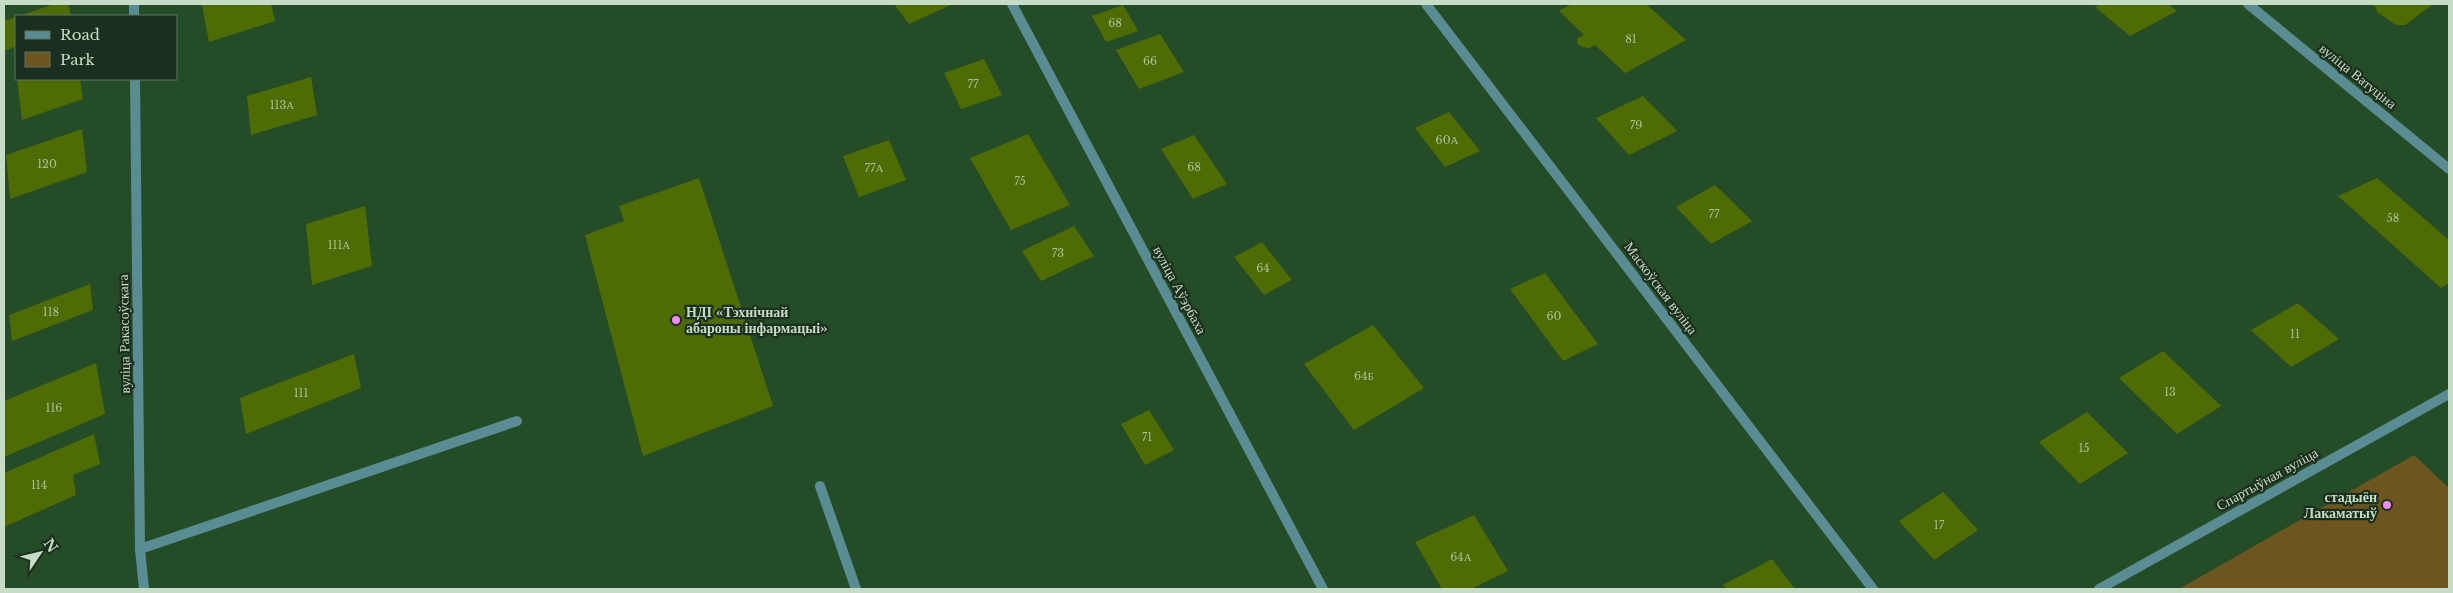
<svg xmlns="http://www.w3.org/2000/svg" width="2453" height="593" font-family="'Libre Baskerville',serif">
	<rect width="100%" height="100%" fill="#244d27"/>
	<!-- green -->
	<polygon fill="#6c551e" points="2414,455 2449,488 2449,589 2179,589"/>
	<!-- building -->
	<g fill="#4f6b04">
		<polygon points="54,4 68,4 71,16 19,16"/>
		<polygon points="205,4 271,4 275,21 209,42 202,5"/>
		<polygon points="894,4 953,4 909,24"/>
		<polygon points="1572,4 1646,4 1686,40 1625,73 1595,45 1589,48 1582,47 1577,43 1578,38 1584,35 1559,11"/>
		<polygon points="2101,4 2168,4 2177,11 2130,36 2095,7"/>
		<polygon points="2372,4 2433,4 2405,25 2396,25 2377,12 2376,7"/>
		<polygon points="1123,5 1138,31 1106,42 1092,16"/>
		<polygon points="16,17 16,46 4,51 4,21"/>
		<polygon points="1160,34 1184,72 1139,89 1116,50"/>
		<polygon points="984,59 1002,95 961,109 944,73"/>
		<polygon points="311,77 317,115 251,135 247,96"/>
		<polygon points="17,79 80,79 83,99 22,120"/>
		<polygon points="1643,96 1677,131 1629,155 1596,118"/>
		<polygon points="1449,112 1480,151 1445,167 1415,128"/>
		<polygon points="82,129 87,172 10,199 6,155"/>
		<polygon points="1028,134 1070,205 1011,230 970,158"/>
		<polygon points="1194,135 1227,184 1193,199 1161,149"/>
		<polygon points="889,140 906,180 859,197 843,156"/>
		<polygon points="699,178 773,406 643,456 585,235 624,221 619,206"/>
		<polygon points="2377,178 2449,240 2449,283 2441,288 2338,196"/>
		<polygon points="1715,185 1752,221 1711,244 1676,207"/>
		<polygon points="365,206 372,266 312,285 306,224"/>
		<polygon points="1074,226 1094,256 1041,281 1022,251"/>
		<polygon points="1262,242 1292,280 1264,295 1234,257"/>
		<polygon points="1545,273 1598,344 1563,361 1510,289"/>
		<polygon points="90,284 93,310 12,341 9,315"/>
		<polygon points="2298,303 2339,339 2291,367 2251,330"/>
		<polygon points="1373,325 1424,388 1354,430 1304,364"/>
		<polygon points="2163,351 2221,406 2177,434 2119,378"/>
		<polygon points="354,354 361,388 246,434 240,398"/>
		<polygon points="96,363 105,414 4,457 4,401"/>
		<polygon points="1149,410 1174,450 1145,465 1121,424"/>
		<polygon points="2087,412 2128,453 2080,484 2039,442"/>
		<polygon points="94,434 100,464 73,475 76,495 4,527 4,473"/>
		<polygon points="1943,492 1978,530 1934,560 1899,521"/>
		<polygon points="1474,515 1508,571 1471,589 1442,589 1415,542"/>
		<polygon points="1772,559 1795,589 1727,589 1723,585"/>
	</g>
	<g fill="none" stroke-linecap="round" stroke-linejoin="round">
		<!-- service -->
		<g stroke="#5a8d93" stroke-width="10">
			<polyline points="820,486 856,589"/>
			<polyline points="140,549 517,421"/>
		</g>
		<!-- minor -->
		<g stroke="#5a8d93" stroke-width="10">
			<polyline points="134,4 134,16"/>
			<polyline points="1012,4 1323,589"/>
			<polyline points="1426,4 1873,589"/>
			<polyline points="2248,4 2449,169"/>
			<polyline points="135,79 140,549 144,589"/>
			<polyline points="2099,589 2449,394"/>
		</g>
	</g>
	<!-- markers -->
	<g fill="#f08bf5" stroke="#1c2e1d" stroke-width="2">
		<circle cx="676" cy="320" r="5"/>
		<circle cx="2387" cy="505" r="5"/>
	</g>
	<g text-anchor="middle" stroke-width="4.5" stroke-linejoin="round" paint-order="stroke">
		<!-- number labels -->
		<g font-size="11" fill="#a8c096">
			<text x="1115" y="27">68</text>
			<text x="1631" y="43">81</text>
			<text x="1150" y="65">66</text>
			<text x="973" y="88">77</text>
			<text x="282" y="109">113А</text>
			<text x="1636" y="129">79</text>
			<text x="1447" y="144">60А</text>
			<text x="47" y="168">120</text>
			<text x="1194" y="171">68</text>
			<text x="874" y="172">77А</text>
			<text x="1020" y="185">75</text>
			<text x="1714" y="218">77</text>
			<text x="2393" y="222">58</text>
			<text x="339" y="249">111А</text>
			<text x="1058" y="257">73</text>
			<text x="1263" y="272">64</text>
			<text x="51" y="316">118</text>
			<text x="1554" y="320">60</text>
			<text x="2295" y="338">11</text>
			<text x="1364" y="380">64Б</text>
			<text x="2170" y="396">13</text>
			<text x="301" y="397">111</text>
			<text x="54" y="412">116</text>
			<text x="1147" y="441">71</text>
			<text x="2084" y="452">15</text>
			<text x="39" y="489">114</text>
			<text x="1939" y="529">17</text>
			<text x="1461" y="561">64А</text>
		</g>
		<!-- street labels -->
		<g font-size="14" fill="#c6dcc6" stroke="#1c2e1d">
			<text transform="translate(2358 76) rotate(39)" y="5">вуліца Ватуціна</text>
			<text transform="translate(1661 288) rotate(53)" y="5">Маскоўская вуліца</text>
			<text transform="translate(1180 290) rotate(62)" y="5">вуліца Аўэрбаха</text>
			<text transform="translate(124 334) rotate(-91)" y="5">вуліца Ракасоўскага</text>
			<text transform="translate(2267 479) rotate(-29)" y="5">Спартыўная вуліца</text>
		</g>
		<!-- poi labels -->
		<g font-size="14" font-weight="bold" fill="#c6dcc6" stroke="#1c2e1d" text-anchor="start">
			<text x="686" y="317">НДІ «Тэхнічнай<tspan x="686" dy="16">абароны інфармацыі»</tspan></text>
			<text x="2377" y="502" text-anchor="end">стадыён<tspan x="2377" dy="16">Лакаматыў</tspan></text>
		</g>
	</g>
	<!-- border -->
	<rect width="2453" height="593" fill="none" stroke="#c6dcc6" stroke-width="10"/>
	<!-- legend -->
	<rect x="15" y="15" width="162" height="65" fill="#1c2e1d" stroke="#607461"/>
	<rect x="25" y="31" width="25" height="8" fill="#5a8d93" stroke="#607461"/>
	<text x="60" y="40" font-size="15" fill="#c6dcc6">Road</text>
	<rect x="25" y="52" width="25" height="15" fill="#6c551e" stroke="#607461"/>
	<text x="60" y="65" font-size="15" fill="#c6dcc6">Park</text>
	<!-- north arrow -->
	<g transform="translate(40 553) rotate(55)" stroke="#1c2e1d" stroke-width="4" paint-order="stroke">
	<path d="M0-4L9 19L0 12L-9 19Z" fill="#c6dcc6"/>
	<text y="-8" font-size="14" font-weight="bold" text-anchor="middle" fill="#c6dcc6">N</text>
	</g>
</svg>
